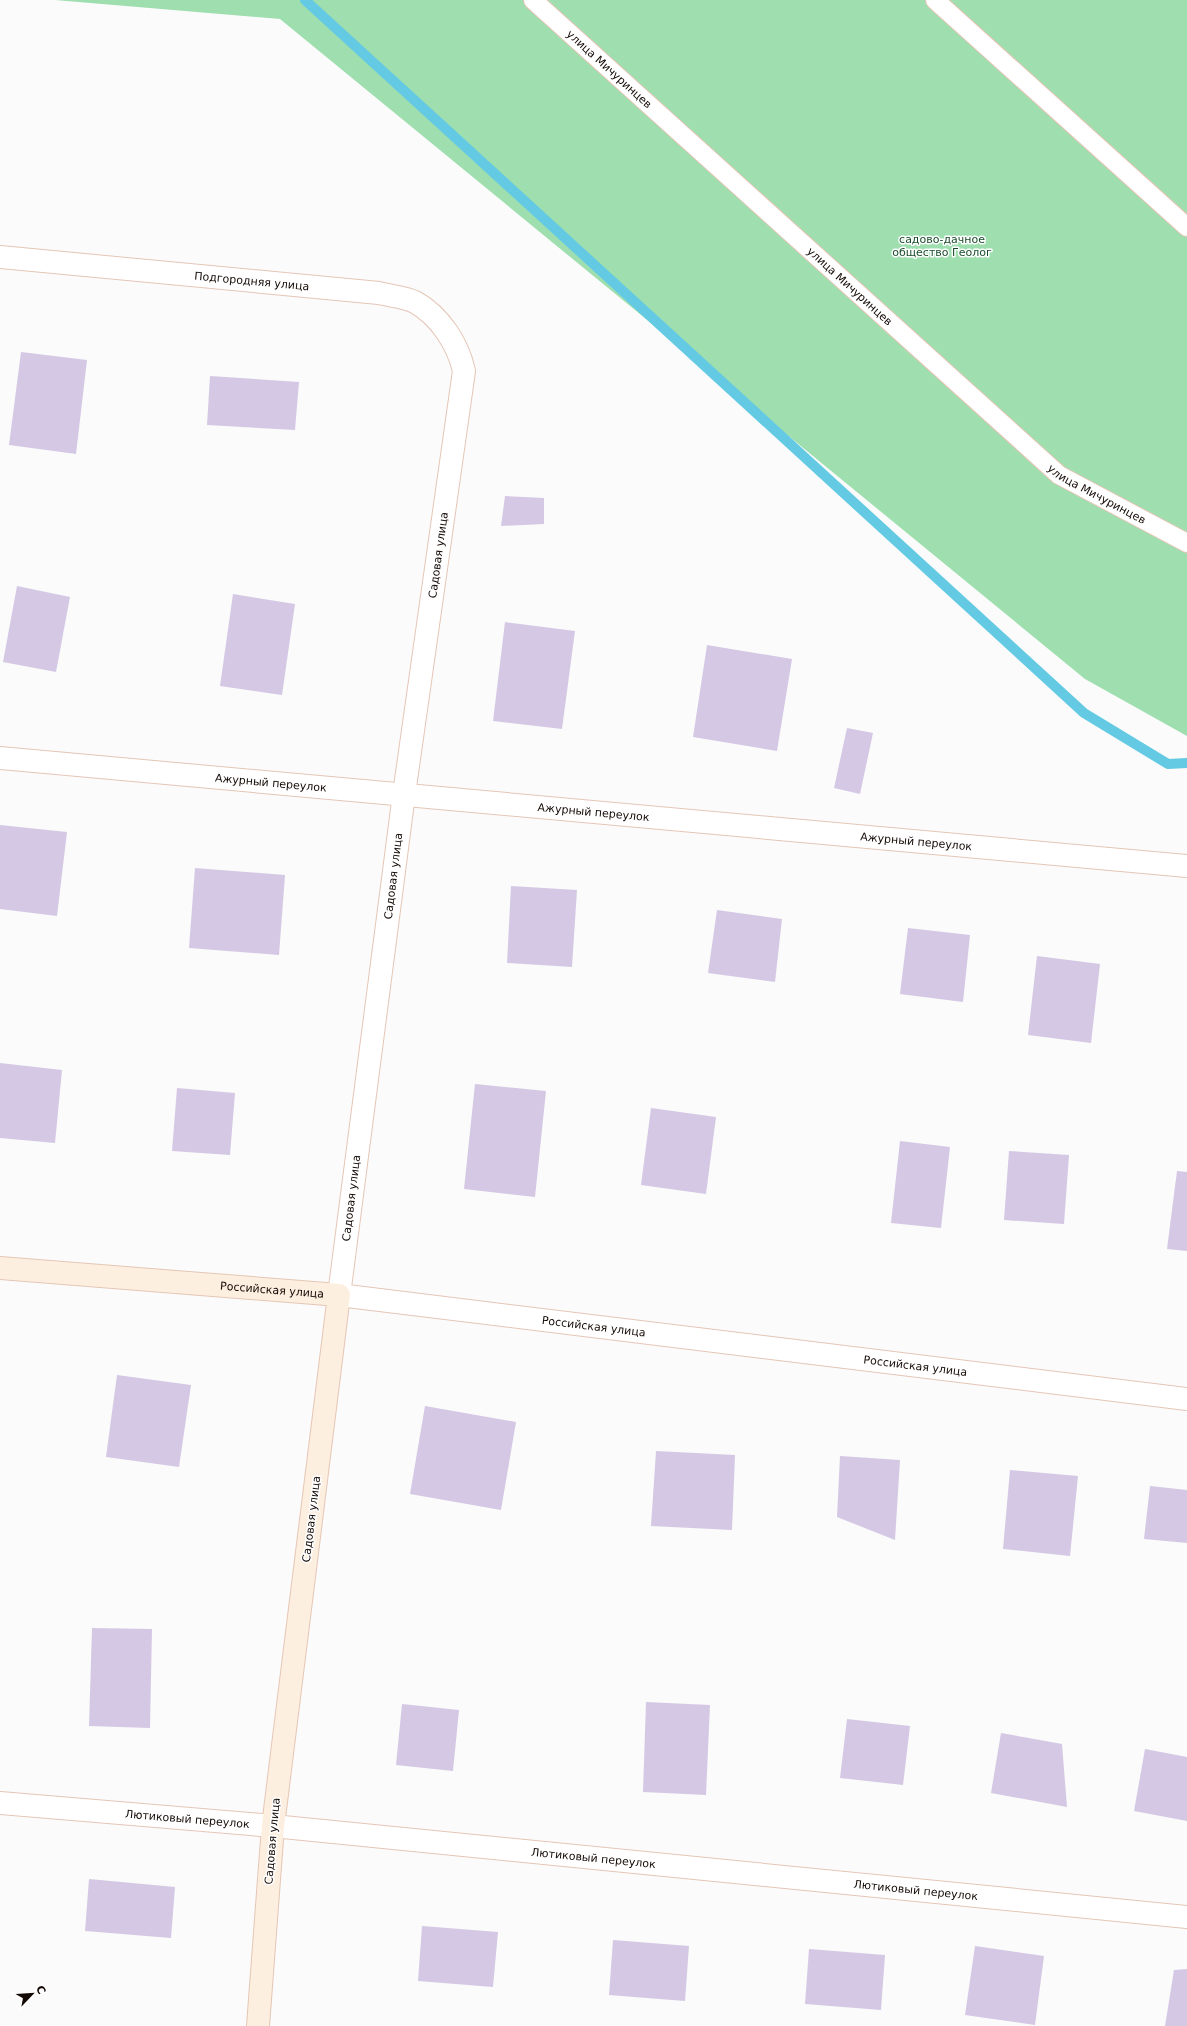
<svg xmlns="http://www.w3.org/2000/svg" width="1187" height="2026" font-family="'DejaVu Sans',sans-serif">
	<rect width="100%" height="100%" fill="#fafbfa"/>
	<!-- green -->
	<polygon fill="#9edeaf" points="55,0 1187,0 1187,736 1085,679 280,19"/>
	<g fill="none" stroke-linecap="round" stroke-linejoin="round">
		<!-- stream -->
		<polyline stroke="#64cae3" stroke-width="10" points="305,0 1084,713 1168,764 1187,763"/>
	</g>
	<!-- building -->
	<g fill="#d5c8e5">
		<polygon points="21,352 87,360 76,454 9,445"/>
		<polygon points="210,376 299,382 295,430 207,425"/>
		<polygon points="505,496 544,498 544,524 501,526"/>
		<polygon points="17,586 70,597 56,672 3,662"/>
		<polygon points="233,594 295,604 282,695 220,686"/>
		<polygon points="505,622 575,631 562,729 493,721"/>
		<polygon points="707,645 792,659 777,751 693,737"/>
		<polygon points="847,728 873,733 860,794 834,788"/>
		<polygon points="0,825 67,832 57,916 0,909"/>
		<polygon points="195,868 285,875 279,955 189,948"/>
		<polygon points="511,886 577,890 572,967 507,963"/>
		<polygon points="717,910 782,919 775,982 708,973"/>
		<polygon points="908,928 970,935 963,1002 900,994"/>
		<polygon points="1037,956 1100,964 1091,1043 1028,1035"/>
		<polygon points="0,1063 62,1070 55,1143 0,1138"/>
		<polygon points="475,1084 546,1091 535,1197 464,1189"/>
		<polygon points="177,1088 235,1093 230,1155 172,1151"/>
		<polygon points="651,1108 716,1117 706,1194 641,1185"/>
		<polygon points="900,1141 950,1147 941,1228 891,1223"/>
		<polygon points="1009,1151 1069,1155 1064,1224 1004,1220"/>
		<polygon points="1177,1171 1187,1172 1187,1251 1167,1249"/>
		<polygon points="117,1375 191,1385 179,1467 106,1457"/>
		<polygon points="425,1406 516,1422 501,1510 410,1494"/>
		<polygon points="656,1451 735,1455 732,1530 651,1526"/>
		<polygon points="840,1456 900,1460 895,1540 837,1517"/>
		<polygon points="1010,1470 1078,1476 1070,1556 1003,1549"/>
		<polygon points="1150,1486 1187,1490 1187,1543 1144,1539"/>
		<polygon points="92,1628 152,1629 150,1728 89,1726"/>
		<polygon points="646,1702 710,1705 706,1795 643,1792"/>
		<polygon points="402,1704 459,1710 453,1771 396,1765"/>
		<polygon points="847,1719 910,1726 903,1785 840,1778"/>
		<polygon points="1001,1733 1062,1744 1067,1807 991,1793"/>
		<polygon points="1145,1749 1187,1757 1187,1821 1134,1811"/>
		<polygon points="89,1879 175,1887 171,1938 85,1931"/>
		<polygon points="422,1926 498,1932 493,1987 418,1981"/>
		<polygon points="613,1940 689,1946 685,2001 609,1995"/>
		<polygon points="975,1946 1044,1956 1035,2025 965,2015"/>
		<polygon points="809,1949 885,1955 881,2010 805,2004"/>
		<polygon points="1187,1969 1187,2026 1165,2026 1174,1970"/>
	</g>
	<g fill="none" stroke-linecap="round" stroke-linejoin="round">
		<defs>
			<g id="lane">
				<path id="s1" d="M533 0 1059 475 1187 543"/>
				<polyline points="935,0 1187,227"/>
			</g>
			<g id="street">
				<path id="s2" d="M0 257 379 293C390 296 405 297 415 302 440 316 458 344 464 371L404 794 339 1295 1187 1399"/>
				<path id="s3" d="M0 758 1187 866"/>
				<path id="s4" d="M0 1803 273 1826 1187 1917"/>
			</g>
			<g id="secondary">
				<path id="s5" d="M0 1268 339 1295 273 1826 258 2026"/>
			</g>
		</defs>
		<!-- lane casing -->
		<use href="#lane" stroke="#e5c6b6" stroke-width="20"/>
		<!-- street casing -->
		<use href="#street" stroke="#e5c6b6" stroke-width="24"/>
		<!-- secondary casing -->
		<use href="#secondary" stroke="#e5c6b6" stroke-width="24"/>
		<!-- lane -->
		<use href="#lane" stroke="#fff" stroke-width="18"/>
		<!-- street -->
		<use href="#street" stroke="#fff" stroke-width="22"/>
		<!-- secondary -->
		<use href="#secondary" stroke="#fdefdf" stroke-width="22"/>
	</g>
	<g text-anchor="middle" stroke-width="3" stroke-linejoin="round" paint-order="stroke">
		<!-- street labels -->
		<g font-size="11" fill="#130905" stroke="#fff">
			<text dy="4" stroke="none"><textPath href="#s1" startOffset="103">улица Мичуринцев</textPath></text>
			<text dy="4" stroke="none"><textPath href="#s2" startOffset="253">Подгородняя улица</textPath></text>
			<text dy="4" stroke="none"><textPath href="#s1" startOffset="427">улица Мичуринцев</textPath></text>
			<text dy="4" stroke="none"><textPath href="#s1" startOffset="751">улица Мичуринцев</textPath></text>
			<text transform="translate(438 555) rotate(-82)" y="4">Садовая улица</text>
			<text dy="4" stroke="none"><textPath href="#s3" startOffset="272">Ажурный переулок</textPath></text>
			<text dy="4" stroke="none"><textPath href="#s3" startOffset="596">Ажурный переулок</textPath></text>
			<text dy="4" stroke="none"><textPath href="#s3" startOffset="920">Ажурный переулок</textPath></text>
			<text transform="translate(393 876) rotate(-83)" y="4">Садовая улица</text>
			<text transform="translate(351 1198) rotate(-83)" y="4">Садовая улица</text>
			<text dy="4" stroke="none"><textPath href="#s5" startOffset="273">Российская улица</textPath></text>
			<text dy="4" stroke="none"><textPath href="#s2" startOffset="1694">Российская улица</textPath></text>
			<text dy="4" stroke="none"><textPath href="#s2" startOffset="2018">Российская улица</textPath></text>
			<text transform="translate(311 1519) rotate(-83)" y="4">Садовая улица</text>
			<text dy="4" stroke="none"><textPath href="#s4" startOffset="188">Лютиковый переулок</textPath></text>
			<text transform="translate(272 1841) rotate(-85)" y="4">Садовая улица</text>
			<text dy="4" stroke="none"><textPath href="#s4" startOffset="596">Лютиковый переулок</textPath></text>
			<text dy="4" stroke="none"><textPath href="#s4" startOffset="920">Лютиковый переулок</textPath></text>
		</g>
		<!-- park labels -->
		<g font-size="11" fill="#194c2b" stroke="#fff">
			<text x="942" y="243">садово-дачное<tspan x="942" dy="13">общество Геолог</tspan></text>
		</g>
	</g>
	<!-- north arrow -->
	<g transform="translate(32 1994) rotate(65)" stroke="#ffffff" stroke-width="3" paint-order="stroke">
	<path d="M0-3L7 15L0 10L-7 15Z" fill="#130905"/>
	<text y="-6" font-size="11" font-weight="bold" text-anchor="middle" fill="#130905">С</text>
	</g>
</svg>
